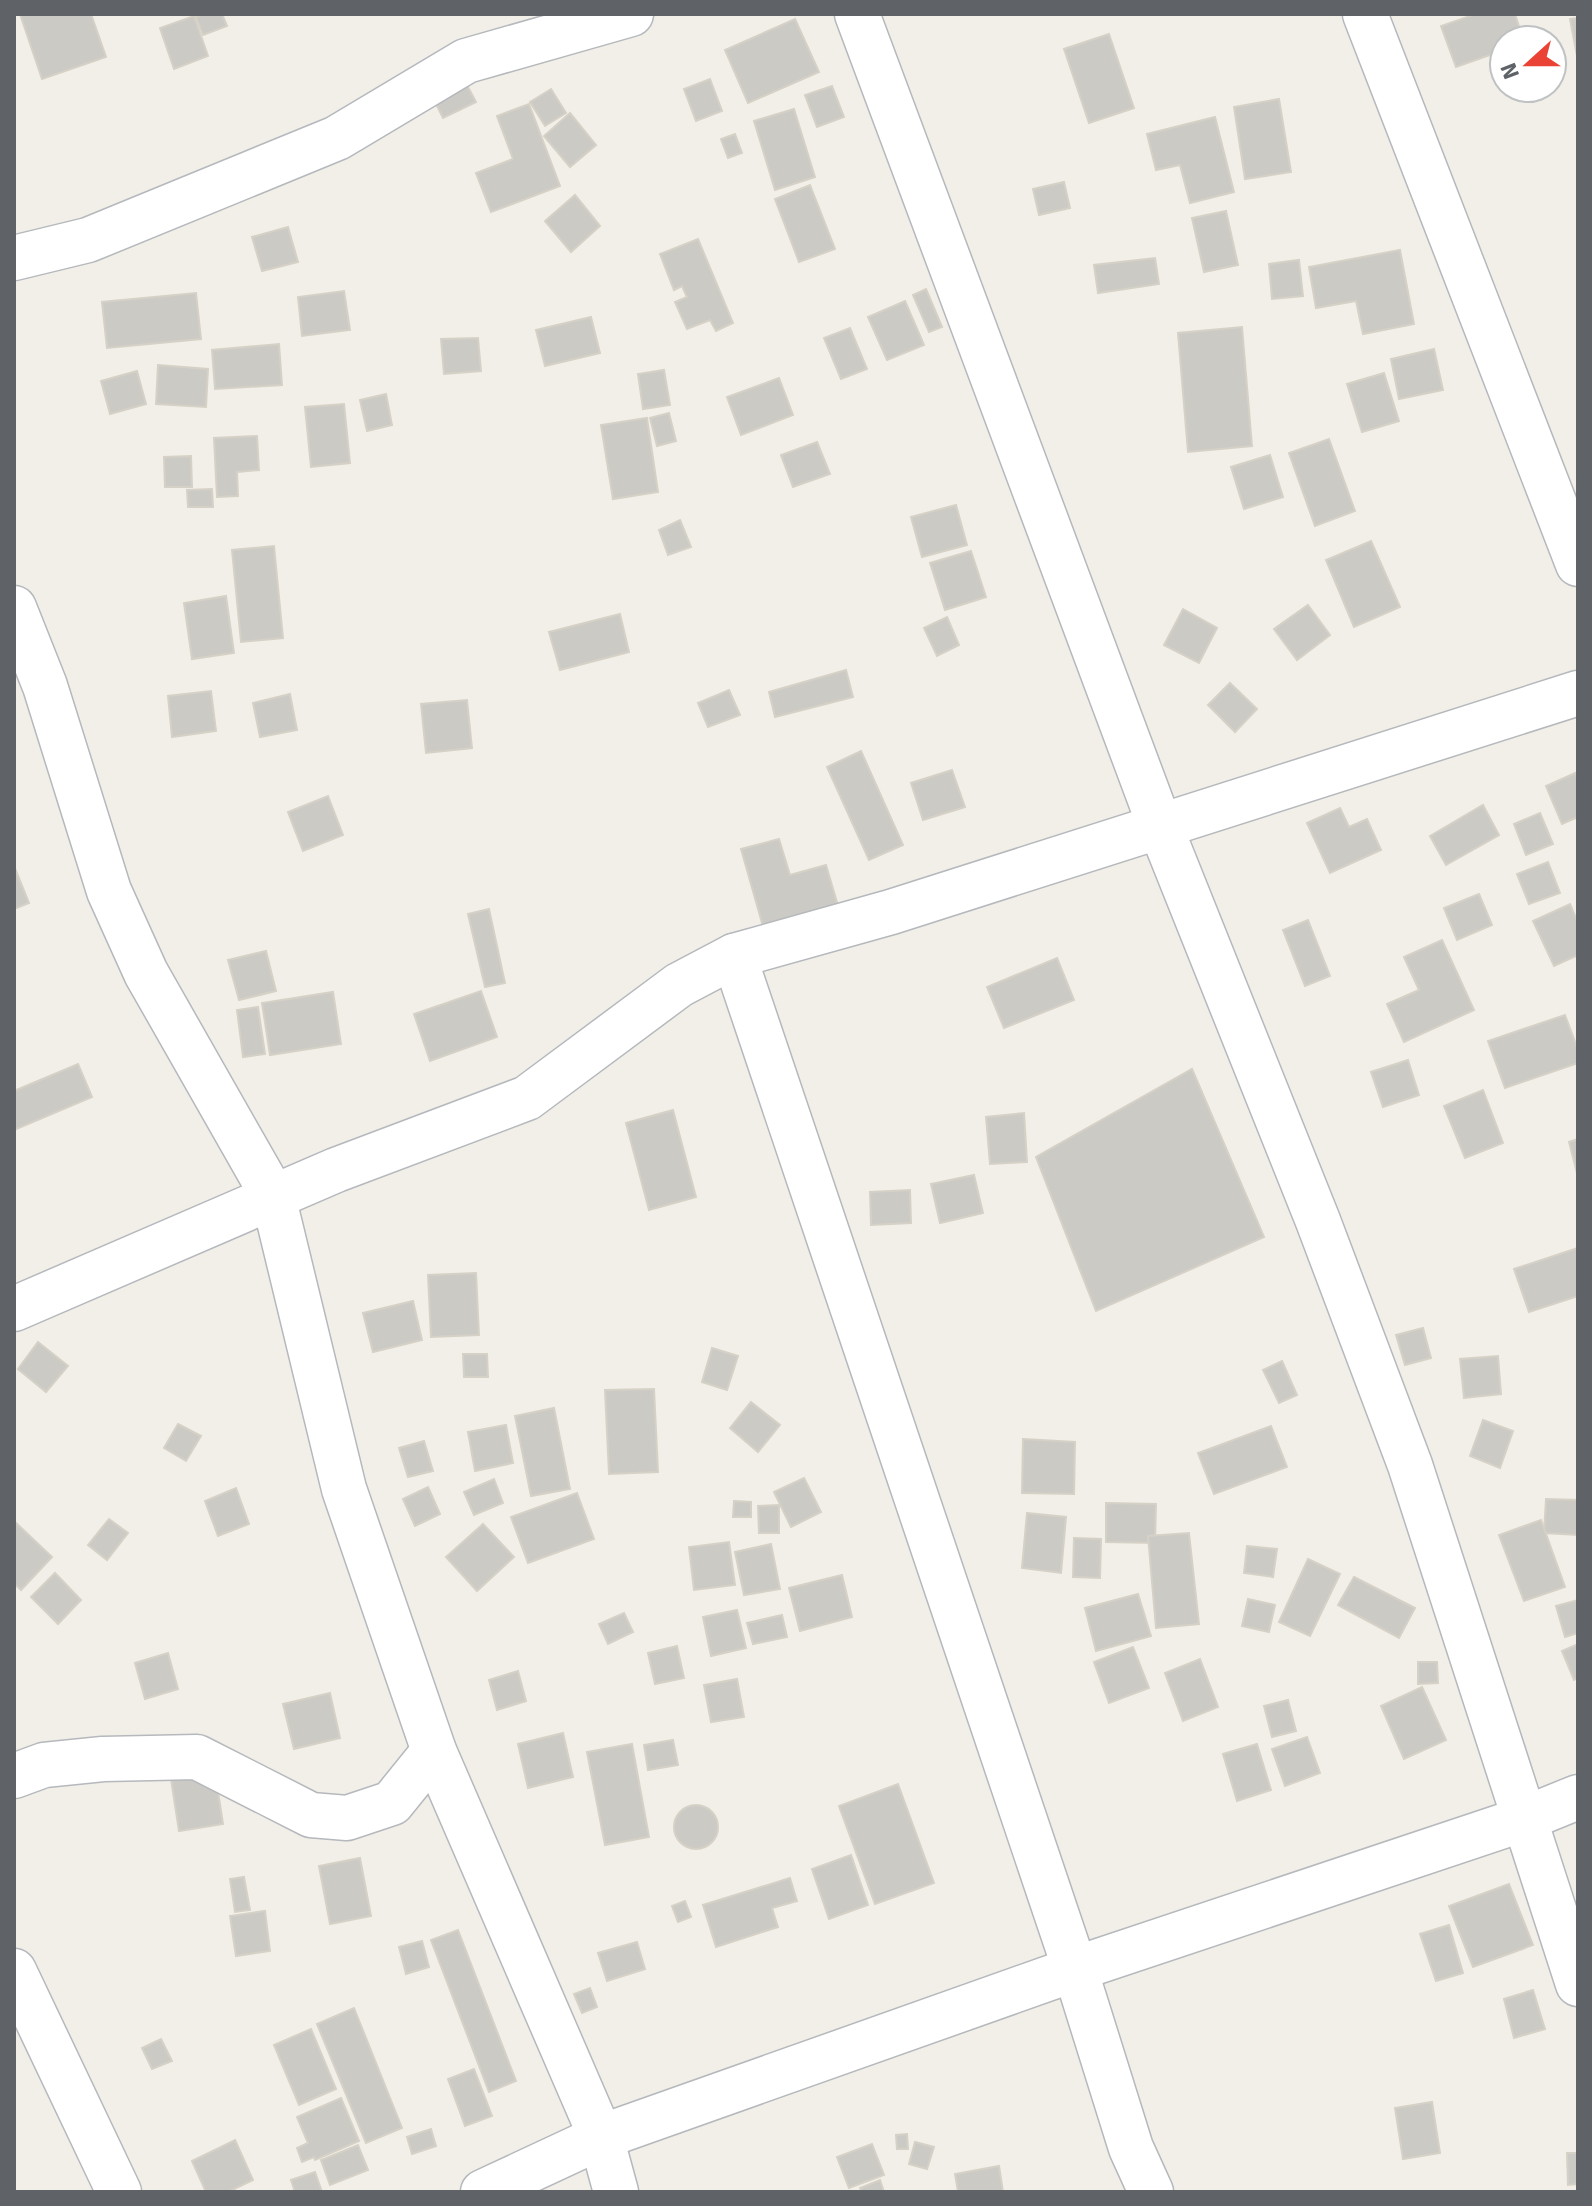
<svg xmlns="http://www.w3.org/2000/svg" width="1592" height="2206" font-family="Signika,sans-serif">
	<rect width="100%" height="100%" fill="#f1efe8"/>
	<!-- building -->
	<g fill="#cccac5" stroke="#d6d1c6" stroke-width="2">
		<polygon points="20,14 91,14 106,57 42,79"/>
		<polygon points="204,14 222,14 227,26 203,35 196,17"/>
		<polygon points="1476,14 1515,14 1522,36 1504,40 1504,50 1456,67 1441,26"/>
		<polygon points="194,16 208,56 174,69 160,28"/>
		<polygon points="1578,18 1578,61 1570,19"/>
		<polygon points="795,19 819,72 748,103 725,50"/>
		<polygon points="1109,34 1134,108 1089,123 1064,49"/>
		<polygon points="460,72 476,102 443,118 428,88"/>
		<polygon points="710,79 722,111 696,121 684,89"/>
		<polygon points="832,86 844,117 817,127 805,95"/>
		<polygon points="551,89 566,113 545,126 530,102"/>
		<polygon points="1279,99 1291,172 1245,179 1234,107"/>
		<polygon points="529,104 560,186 491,212 476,173 513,159 497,116"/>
		<polygon points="794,109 815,177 775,190 754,121"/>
		<polygon points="570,113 596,145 570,167 544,136"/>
		<polygon points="1215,117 1234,192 1190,203 1180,165 1156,170 1147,134"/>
		<polygon points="735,134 742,153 728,158 721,139"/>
		<polygon points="1064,182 1070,208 1039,215 1033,189"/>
		<polygon points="810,185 835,249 799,262 775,199"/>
		<polygon points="575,195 600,226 571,252 545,221"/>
		<polygon points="1226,211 1238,265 1204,272 1192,218"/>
		<polygon points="288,227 298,262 262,271 252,237"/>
		<polygon points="698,239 733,323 716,331 710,320 687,329 675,302 687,297 682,286 674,290 660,254"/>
		<polygon points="1400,250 1414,324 1363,334 1356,301 1316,308 1309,267"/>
		<polygon points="1155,258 1159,284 1098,293 1094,265"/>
		<polygon points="1299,260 1303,296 1272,299 1269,264"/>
		<polygon points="926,289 942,327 929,332 913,295"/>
		<polygon points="344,291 350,330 302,336 298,297"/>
		<polygon points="196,293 201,339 107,348 102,302"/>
		<polygon points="905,301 924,345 887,360 868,317"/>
		<polygon points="591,317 600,353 545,366 536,330"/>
		<polygon points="1242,327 1252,446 1188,452 1178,333"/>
		<polygon points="850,328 867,369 841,379 824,338"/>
		<polygon points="478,338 481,371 444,374 441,339"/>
		<polygon points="279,344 282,385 215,389 212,350"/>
		<polygon points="1434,349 1443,390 1399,399 1391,359"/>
		<polygon points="158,365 208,369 206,407 156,404"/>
		<polygon points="664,370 670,405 643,409 638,374"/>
		<polygon points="137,371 146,404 110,414 101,381"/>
		<polygon points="1384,373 1399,421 1362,432 1347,384"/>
		<polygon points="779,378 793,415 741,435 727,397"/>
		<polygon points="386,394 392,425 367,431 360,400"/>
		<polygon points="344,404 350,463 311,467 305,407"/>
		<polygon points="669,413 676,441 657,446 650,418"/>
		<polygon points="647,418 658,492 613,499 601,425"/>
		<polygon points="257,436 259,470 237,472 238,496 217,497 214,438"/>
		<polygon points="1329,439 1355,511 1315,526 1289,453"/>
		<polygon points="817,442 830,474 793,487 781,455"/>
		<polygon points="1270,455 1283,497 1244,509 1231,467"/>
		<polygon points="191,456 192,487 165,487 164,457"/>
		<polygon points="212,489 213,507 188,507 187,490"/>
		<polygon points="956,505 967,545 922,557 911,517"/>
		<polygon points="680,520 691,547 668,555 659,530"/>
		<polygon points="1371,541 1400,607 1354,627 1326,560"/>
		<polygon points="274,546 283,638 241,642 232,550"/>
		<polygon points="971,551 986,597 945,610 930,563"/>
		<polygon points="226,596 234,653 192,659 184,603"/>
		<polygon points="1308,605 1330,635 1297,660 1274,629"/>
		<polygon points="1183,609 1217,628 1199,663 1164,645"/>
		<polygon points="620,614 629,652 560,670 549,632"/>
		<polygon points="947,617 959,645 937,656 924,628"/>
		<polygon points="846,670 853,697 775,717 769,692"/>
		<polygon points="1230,683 1257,709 1235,732 1208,705"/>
		<polygon points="729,690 740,715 708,727 698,703"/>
		<polygon points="211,691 216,731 172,737 168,696"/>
		<polygon points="290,694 297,730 260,737 253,703"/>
		<polygon points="467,700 472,748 426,753 421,704"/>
		<polygon points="861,751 903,845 869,860 827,767"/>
		<polygon points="952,770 965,807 923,820 911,783"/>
		<polygon points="1575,773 1578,779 1578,817 1562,824 1546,786"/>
		<polygon points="328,796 343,835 303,851 288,812"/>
		<polygon points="1483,805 1499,835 1446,865 1430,836"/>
		<polygon points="1340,808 1349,827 1367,819 1381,850 1330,873 1307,823"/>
		<polygon points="1540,813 1553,844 1526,855 1514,824"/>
		<polygon points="779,839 790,875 826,865 839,909 764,930 741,849"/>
		<polygon points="1548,862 1560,893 1529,904 1517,874"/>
		<polygon points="14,866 29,903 14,909"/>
		<polygon points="1479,894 1492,925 1457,940 1444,908"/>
		<polygon points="1570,904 1578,923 1578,955 1554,966 1533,921"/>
		<polygon points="489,909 505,983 485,987 468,914"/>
		<polygon points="1308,920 1330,976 1305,986 1283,930"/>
		<polygon points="1442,940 1474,1010 1404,1042 1387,1004 1419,990 1404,957"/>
		<polygon points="266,951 276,991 239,1000 228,960"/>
		<polygon points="1057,958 1074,1000 1004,1028 987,987"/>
		<polygon points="481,991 497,1037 430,1061 414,1014"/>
		<polygon points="333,992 341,1044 270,1055 262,1003"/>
		<polygon points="258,1007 265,1054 243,1057 237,1010"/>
		<polygon points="1565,1015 1578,1050 1578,1063 1505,1088 1488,1041"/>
		<polygon points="1408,1060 1419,1095 1383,1107 1371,1072"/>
		<polygon points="78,1064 92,1097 14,1130 14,1091"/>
		<polygon points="1192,1069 1264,1237 1096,1311 1036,1157"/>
		<polygon points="1483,1090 1503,1143 1465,1158 1444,1106"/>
		<polygon points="673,1110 696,1197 649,1210 626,1123"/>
		<polygon points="1024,1113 1027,1162 990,1164 986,1117"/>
		<polygon points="1578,1139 1578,1177 1569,1142"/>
		<polygon points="974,1175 983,1213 940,1223 931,1184"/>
		<polygon points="910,1190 911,1223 871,1225 870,1192"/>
		<polygon points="1578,1248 1578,1296 1529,1312 1514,1269"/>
		<polygon points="476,1273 479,1335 431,1337 428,1275"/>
		<polygon points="413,1301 422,1340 373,1352 363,1313"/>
		<polygon points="1423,1328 1431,1358 1405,1365 1396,1335"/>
		<polygon points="38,1342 68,1366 46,1392 18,1369"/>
		<polygon points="712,1348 738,1356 727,1390 702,1382"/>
		<polygon points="463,1354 487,1354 488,1377 464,1377"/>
		<polygon points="1498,1356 1501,1394 1464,1398 1460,1359"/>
		<polygon points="1282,1361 1297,1395 1279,1403 1263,1370"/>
		<polygon points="654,1389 658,1472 609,1474 605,1390"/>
		<polygon points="751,1402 780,1425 758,1452 730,1428"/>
		<polygon points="554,1408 570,1489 531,1496 515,1416"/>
		<polygon points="1483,1420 1513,1431 1500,1468 1470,1456"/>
		<polygon points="178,1424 201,1436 186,1461 164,1448"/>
		<polygon points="506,1425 513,1463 475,1471 468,1432"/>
		<polygon points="1271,1426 1287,1467 1214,1494 1198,1453"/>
		<polygon points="1023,1439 1075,1442 1074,1494 1022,1493"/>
		<polygon points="424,1441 433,1471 408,1477 399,1448"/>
		<polygon points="804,1478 821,1512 791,1527 774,1492"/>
		<polygon points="494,1479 503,1503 474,1515 464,1492"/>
		<polygon points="428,1487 440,1514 415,1526 403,1499"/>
		<polygon points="236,1488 249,1524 218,1536 205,1501"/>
		<polygon points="577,1493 594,1539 528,1563 511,1517"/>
		<polygon points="1546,1499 1578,1500 1578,1535 1544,1533"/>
		<polygon points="734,1501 751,1502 751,1517 733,1517"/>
		<polygon points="1106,1503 1156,1504 1155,1543 1106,1542"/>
		<polygon points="779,1505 779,1533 759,1533 758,1506"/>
		<polygon points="1027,1513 1066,1517 1061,1573 1022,1568"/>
		<polygon points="109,1519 128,1533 107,1560 88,1545"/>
		<polygon points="1541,1520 1565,1587 1524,1601 1499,1535"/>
		<polygon points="14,1521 52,1557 21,1590 14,1583"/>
		<polygon points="483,1524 514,1557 477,1591 446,1557"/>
		<polygon points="1189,1533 1199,1624 1156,1628 1148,1536"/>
		<polygon points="1074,1538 1101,1539 1100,1578 1073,1577"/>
		<polygon points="729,1542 735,1585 694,1590 689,1547"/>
		<polygon points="771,1544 780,1589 744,1595 735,1552"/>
		<polygon points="1247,1546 1277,1549 1273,1577 1244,1573"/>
		<polygon points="1308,1559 1340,1574 1310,1636 1279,1622"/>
		<polygon points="55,1573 81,1600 58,1624 31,1597"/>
		<polygon points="842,1575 852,1617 800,1631 789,1588"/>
		<polygon points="1354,1577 1415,1608 1399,1638 1338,1605"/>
		<polygon points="1138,1594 1151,1636 1096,1651 1085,1608"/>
		<polygon points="1248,1599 1275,1605 1269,1632 1242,1626"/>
		<polygon points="1578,1600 1578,1633 1565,1637 1556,1606"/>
		<polygon points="737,1610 746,1648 711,1656 703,1617"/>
		<polygon points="624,1613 633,1632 608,1644 599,1624"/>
		<polygon points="782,1615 787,1637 753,1644 747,1623"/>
		<polygon points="1578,1644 1578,1678 1574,1680 1562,1651"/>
		<polygon points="677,1646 684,1678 655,1684 648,1653"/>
		<polygon points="1133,1647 1149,1688 1109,1703 1094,1662"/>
		<polygon points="168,1653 178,1689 145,1699 135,1663"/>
		<polygon points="1200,1659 1218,1707 1183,1721 1165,1673"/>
		<polygon points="1418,1662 1437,1662 1438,1683 1418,1684"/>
		<polygon points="518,1671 526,1701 497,1710 489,1680"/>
		<polygon points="737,1679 744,1717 711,1722 704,1685"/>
		<polygon points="1422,1687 1446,1740 1404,1759 1381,1706"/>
		<polygon points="330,1693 340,1738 294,1749 283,1704"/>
		<polygon points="1288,1700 1296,1731 1272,1737 1264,1706"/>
		<polygon points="563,1733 573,1777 528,1788 518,1744"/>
		<polygon points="1307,1737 1320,1773 1285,1786 1272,1749"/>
		<polygon points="673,1740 678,1765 648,1770 644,1745"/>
		<polygon points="632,1744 649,1837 605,1845 587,1752"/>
		<polygon points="1257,1744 1271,1790 1237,1801 1223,1754"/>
		<polygon points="215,1772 223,1824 179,1831 171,1779"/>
		<polygon points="898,1784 934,1883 875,1904 839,1806"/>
		<circle cx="696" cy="1827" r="22"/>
		<polygon points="851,1855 868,1905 829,1919 812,1869"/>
		<polygon points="360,1858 371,1916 330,1924 319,1866"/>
		<polygon points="244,1877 250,1910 235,1912 230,1879"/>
		<polygon points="790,1878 797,1901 772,1908 778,1927 716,1947 703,1905"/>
		<polygon points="1509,1884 1533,1945 1473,1967 1449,1906"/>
		<polygon points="685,1901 691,1917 678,1922 672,1906"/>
		<polygon points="265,1911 270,1951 236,1956 230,1916"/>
		<polygon points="1449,1925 1463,1973 1436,1981 1420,1934"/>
		<polygon points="458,1930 516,2081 489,2092 431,1940"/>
		<polygon points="422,1941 429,1967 406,1974 399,1947"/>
		<polygon points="637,1942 645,1969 607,1981 598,1953"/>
		<polygon points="590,1988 597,2007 582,2013 574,1994"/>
		<polygon points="1533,1990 1545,2029 1514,2038 1504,1999"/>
		<polygon points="354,2008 402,2128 366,2143 317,2024"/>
		<polygon points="311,2029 336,2089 299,2105 274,2045"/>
		<polygon points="161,2039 172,2061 152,2069 142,2048"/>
		<polygon points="474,2069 492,2116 465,2126 448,2079"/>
		<polygon points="341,2098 359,2141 315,2160 314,2157 302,2162 297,2148 308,2143 297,2117"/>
		<polygon points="1432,2102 1440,2153 1403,2159 1395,2108"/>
		<polygon points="431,2129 436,2146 412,2154 407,2137"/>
		<polygon points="907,2134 908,2149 897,2149 896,2135"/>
		<polygon points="235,2140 253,2180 228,2192 206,2192 192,2161"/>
		<polygon points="915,2142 934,2147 927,2169 909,2164"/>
		<polygon points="872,2144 884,2175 849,2188 837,2157"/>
		<polygon points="358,2145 368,2170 330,2185 321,2160"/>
		<polygon points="1567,2153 1578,2153 1578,2184 1568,2185"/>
		<polygon points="999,2166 1003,2192 958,2192 955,2174"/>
		<polygon points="315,2172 322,2192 295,2192 291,2180"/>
		<polygon points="880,2180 884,2192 862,2192 860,2188"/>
	</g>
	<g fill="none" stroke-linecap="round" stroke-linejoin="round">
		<defs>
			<g id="minor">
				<polyline points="857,14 1160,826 1318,1221 1410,1465 1578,1984"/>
				<polyline points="1365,14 1578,564"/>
				<polyline points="14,258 88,240 337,138 466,61 631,14"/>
				<polyline points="14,608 45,686 109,891 146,973 273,1196 344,1489 434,1751 601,2137 616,2192"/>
				<polyline points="734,956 1075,1969 1131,2148 1151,2192"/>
				<polyline points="14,1309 336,1170 527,1098 679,985 734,956 891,912 1578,693"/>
				<polyline points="14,1776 44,1765 103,1759 197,1757 311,1815 347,1818 392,1803 434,1751"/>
				<polyline points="14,1971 119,2192"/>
				<polyline points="483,2192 601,2137 1075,1969 1524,1819 1578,1797"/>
			</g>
		</defs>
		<!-- minor casing -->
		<use href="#minor" stroke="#b5b8bc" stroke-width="47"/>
		<!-- minor -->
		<use href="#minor" stroke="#fff" stroke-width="44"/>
	</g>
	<!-- border -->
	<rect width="1592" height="2206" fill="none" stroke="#5f6368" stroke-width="32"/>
	<!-- north arrow -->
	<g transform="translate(1528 64) rotate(249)"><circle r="38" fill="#ffffff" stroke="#bfc1c3" stroke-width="2"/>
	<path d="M0-6L14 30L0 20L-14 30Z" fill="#ea4335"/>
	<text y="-12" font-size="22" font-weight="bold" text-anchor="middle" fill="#5f6368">N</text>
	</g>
</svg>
